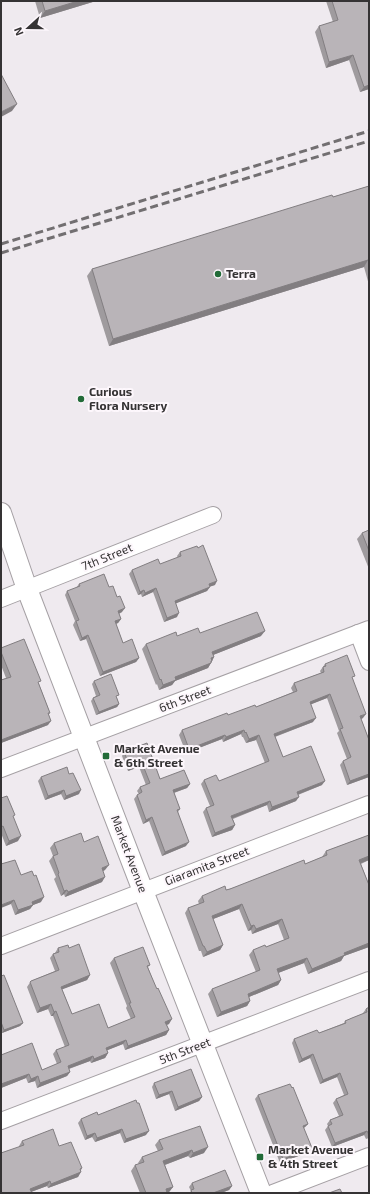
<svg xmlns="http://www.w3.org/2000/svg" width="370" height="1194" font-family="'Exo 2',sans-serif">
	<rect width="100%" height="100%" fill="#efeaef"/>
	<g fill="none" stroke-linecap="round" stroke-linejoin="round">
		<defs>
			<g id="minor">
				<polyline points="1,599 213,515"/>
				<polyline points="358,633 369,662"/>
				<polyline points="1,769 369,629"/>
				<polyline points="1,946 369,804"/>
				<polyline points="1,1121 369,980"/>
				<polyline points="273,1193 369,1156"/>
			</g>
			<polyline id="tertiary" points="1,513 27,589 143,891 261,1193"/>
		</defs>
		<!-- minor casing -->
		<use href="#minor" stroke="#a5a0a4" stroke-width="18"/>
		<!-- tertiary casing -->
		<use href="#tertiary" stroke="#a5a0a4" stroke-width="22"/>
		<!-- minor -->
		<use href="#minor" stroke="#fff" stroke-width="16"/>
		<!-- tertiary -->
		<use href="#tertiary" stroke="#fff" stroke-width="20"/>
		<!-- rail -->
		<g stroke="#726f71" stroke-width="3" stroke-dasharray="8 4" stroke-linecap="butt">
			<polyline points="1,244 369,131"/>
			<polyline points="1,253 369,141"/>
		</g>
	</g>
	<!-- wall -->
	<g fill="#9f9b9e">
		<polygon points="35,1 96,1 40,18"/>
		<polygon points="326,1 369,1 369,89 360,92 349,60 326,68 315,32 319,26 333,22"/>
		<polygon points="369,186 369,285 364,267 109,346 87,276 92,269"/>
		<polygon points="369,530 369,569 357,539 362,533"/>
		<polygon points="180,552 215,585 210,586 207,591 176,603 177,617 164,622 153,592 142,597 141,594 138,595 129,574 132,570 160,564 178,558 177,556"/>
		<polygon points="79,584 109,587 122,612 119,614 121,619 118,623 116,624 123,643 139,658 136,662 100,676 86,639 80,641 73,625 75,621 65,595 67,591 76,588"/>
		<polygon points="177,636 261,636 213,655 214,657 208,668 175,681 172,685 159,690 157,684 156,685 142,649 146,644"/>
		<polygon points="1,648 39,684 50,713 49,714 48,725 1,743 1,680 6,678 1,665"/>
		<polygon points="325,664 353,679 363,718 361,719 369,740 369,777 347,785 340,765 343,761 347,759 337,733 339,731 327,698 311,704 313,722 275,737 283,757 322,785 298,795 296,801 269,812 267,805 233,819 235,825 232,830 212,837 203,812 206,808 210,806 201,784 204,780 219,781 265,763 256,740 246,743 243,737 242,737 241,734 223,742 222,739 186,753 179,735 182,730 256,707 293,692 291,688 294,683 321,673 320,671"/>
		<polygon points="94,681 117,698 119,704 117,707 96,715 91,701 93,698 96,696 92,684"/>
		<polygon points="147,743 160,779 190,784 187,788 174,793 180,809 178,812 186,846 162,856 149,821 143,824 134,799 137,795 139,794 137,791 140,787 146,785 139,767 128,771 122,756 124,752"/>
		<polygon points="69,774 79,794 64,800 61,794 45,800 38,781 41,777"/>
		<polygon points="1,798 13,817 18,841 6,846 1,833"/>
		<polygon points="369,835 369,860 361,864 369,885 369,947 344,956 341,961 308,974 304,963 278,973 281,980 278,985 249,997 250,1001 247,1006 217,1017 208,994 212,989 256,972 249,955 253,950 266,947 284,940 278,924 252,934 251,930 248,931 239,909 213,919 223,945 220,950 203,957 201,951 199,951 185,913 188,908 199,904 198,901 202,896 226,890 305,864 322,857 326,851"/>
		<polygon points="84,842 105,870 103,871 102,882 65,897 64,894 61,896 54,879 56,877 49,861 53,856 50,848 54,843"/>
		<polygon points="21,875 41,902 33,905 30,909 15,915 11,904"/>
		<polygon points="58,948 69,948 90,975 87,980 62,989 72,1014 108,1028 131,1019 126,1008 127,1006 110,963 114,958 150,965 148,967 169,1024 167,1025 169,1030 166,1035 125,1050 123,1044 107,1050 108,1053 105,1058 91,1063 90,1061 69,1069 70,1072 67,1076 37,1088 35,1081 28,1083 26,1078 1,1088 1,1055 42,1070 57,1064 53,1054 56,1050 65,1047 53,1016 51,1016 48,1009 37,1013 27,987 31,981 55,971 50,958 53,954 55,953"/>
		<polygon points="1,976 23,1023 20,1026 2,1033 1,1031"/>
		<polygon points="369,1007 369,1138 366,1139 364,1135 332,1147 325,1130 328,1126 327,1124 330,1120 339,1116 333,1103 336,1099 344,1095 337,1077 320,1084 310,1058 299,1063 292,1043 294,1039 319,1033 344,1023 345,1021 364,1013 363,1013 366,1009"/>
		<polygon points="154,1083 202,1097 199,1101 175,1111 169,1094 156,1099 152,1087"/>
		<polygon points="258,1095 308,1124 304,1128 309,1152 280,1163 255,1099"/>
		<polygon points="98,1115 146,1135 124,1143 120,1133 95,1142 92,1137 85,1140 78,1123 81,1119"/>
		<polygon points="159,1140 204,1153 190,1158 188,1156 165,1165 173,1187 169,1192 167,1193 140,1193 131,1171 135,1165 139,1164 138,1163 142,1157 158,1151 155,1145"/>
		<polygon points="22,1141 59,1146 82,1168 78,1177 48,1188 47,1186 31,1192 19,1146"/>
		<polygon points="192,1183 232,1186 229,1190 221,1193 189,1193 191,1191 189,1187"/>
	</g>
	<!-- shaded-wall -->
	<g fill="#827e81">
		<polygon points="78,1 96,1 40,18 45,11"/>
		<polygon points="353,55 349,60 326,68 329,62"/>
		<polygon points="369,85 369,89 360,92 364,87"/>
		<polygon points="17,104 12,111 1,117 1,112"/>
		<polygon points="368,260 364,267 109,346 113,339"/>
		<polygon points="217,581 215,585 206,588 209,584"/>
		<polygon points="210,587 207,591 172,605 175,601"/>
		<polygon points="156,588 153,592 142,597 145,593"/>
		<polygon points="144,590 141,594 138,595 140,592"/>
		<polygon points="125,608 122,612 115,615 118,611"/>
		<polygon points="179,613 177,617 164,622 167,618"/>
		<polygon points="121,619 118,623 112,625 115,621"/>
		<polygon points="265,631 261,636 208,657 212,652"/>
		<polygon points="88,635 86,639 80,641 82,638"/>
		<polygon points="214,657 211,663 208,668 175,681 172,685 159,690 163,685 175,677"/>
		<polygon points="139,658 136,662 100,676 103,672"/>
		<polygon points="330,694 327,698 307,706 310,702"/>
		<polygon points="119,704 117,707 96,715 99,712"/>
		<polygon points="366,714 363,718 357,721 360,716"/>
		<polygon points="316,718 313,722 271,738 274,734"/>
		<polygon points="51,721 48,725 1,743 1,740"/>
		<polygon points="244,730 241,734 223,742 226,737"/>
		<polygon points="225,735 222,739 186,753 189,749"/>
		<polygon points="259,735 256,740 246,743 249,739"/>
		<polygon points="142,763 139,767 128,771 130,767"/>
		<polygon points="369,774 369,777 347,785 350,781"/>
		<polygon points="325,781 322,785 294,796 297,792"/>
		<polygon points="190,784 187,788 170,794 173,790"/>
		<polygon points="64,790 61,794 45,800 48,796"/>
		<polygon points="81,790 79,794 64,800 66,796"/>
		<polygon points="299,797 296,801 269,812 272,807"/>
		<polygon points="270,801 267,805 228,820 231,816"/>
		<polygon points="152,817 149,821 143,824 146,820"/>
		<polygon points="235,825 232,830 212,837 215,833"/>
		<polygon points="21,836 18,841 6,846 9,841"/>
		<polygon points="189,842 186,846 162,856 165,852"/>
		<polygon points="369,856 369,860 356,865 359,860"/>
		<polygon points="109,865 105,870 98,873 102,868"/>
		<polygon points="105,877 102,882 65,897 68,892"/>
		<polygon points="67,890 64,894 61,896 64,891"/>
		<polygon points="44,897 41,902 33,905 30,909 15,915 18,910 32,902"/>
		<polygon points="14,900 11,904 1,908 1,905"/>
		<polygon points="242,904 239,909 208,921 212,916"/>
		<polygon points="282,919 278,924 252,934 256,929"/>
		<polygon points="254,925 251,930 248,931 251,926"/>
		<polygon points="369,943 369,947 344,956 341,961 308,974 312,969 344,953"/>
		<polygon points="223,945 220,950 203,957 207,952"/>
		<polygon points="307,958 304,963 273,975 277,969"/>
		<polygon points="90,975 87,980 58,991 61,987"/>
		<polygon points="281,980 278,985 244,999 248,994"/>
		<polygon points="250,1001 247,1006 217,1017 221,1012"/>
		<polygon points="51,1004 48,1009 37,1013 40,1008"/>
		<polygon points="56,1011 53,1016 51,1016 54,1012"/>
		<polygon points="172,1019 169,1024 162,1026 165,1022"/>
		<polygon points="23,1023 20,1026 2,1033 4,1030"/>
		<polygon points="169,1030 166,1035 125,1050 128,1046"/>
		<polygon points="126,1040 123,1044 103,1052 106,1048"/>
		<polygon points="108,1053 105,1058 91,1063 94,1059"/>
		<polygon points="313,1054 310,1058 299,1063 302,1059"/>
		<polygon points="93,1056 90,1061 65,1070 68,1066"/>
		<polygon points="70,1072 67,1076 37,1088 40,1083"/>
		<polygon points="340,1073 337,1077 320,1084 323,1080"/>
		<polygon points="29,1074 26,1078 1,1088 1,1084"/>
		<polygon points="38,1076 35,1081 28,1083 31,1079"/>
		<polygon points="172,1091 169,1094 156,1099 159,1095"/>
		<polygon points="202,1097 199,1101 175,1111 178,1107"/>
		<polygon points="308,1124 305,1127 300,1129 303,1126"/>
		<polygon points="122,1129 120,1133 95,1142 97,1138"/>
		<polygon points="149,1131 146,1135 124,1143 126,1139"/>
		<polygon points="367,1131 364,1135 332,1147 335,1143"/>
		<polygon points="95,1133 92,1137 85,1140 87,1136"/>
		<polygon points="208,1147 204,1153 190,1158 193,1153"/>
		<polygon points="312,1148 309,1152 280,1163 283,1159"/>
		<polygon points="192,1150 188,1156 159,1167 163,1161"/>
		<polygon points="81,1172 78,1177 48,1188 51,1184"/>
		<polygon points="50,1181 47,1186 28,1193 30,1189"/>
		<polygon points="232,1186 229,1190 221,1193 213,1193"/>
		<polygon points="173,1187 169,1192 167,1193 166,1189"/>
	</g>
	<!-- building -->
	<g fill="#b9b4b8" stroke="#827e81">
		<polygon points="42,1 78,1 45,11"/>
		<polygon points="332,1 369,1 369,85 364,87 353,55 329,62 319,26 338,20"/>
		<polygon points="1,74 17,104 1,112"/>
		<polygon points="369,186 369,263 368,260 113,339 92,269 332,195 333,197"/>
		<polygon points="369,530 369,551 362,533"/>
		<polygon points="203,545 217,581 209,584 210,587 175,601 179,613 167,618 156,588 145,593 144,590 140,592 132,570 158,559 160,564 181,556 180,552 197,546 198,548"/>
		<polygon points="104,574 109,587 113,586 117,597 120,596 125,608 118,611 121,619 115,621 123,643 132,639 139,658 103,672 88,635 82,638 76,621 79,620 67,591 80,586 79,584"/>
		<polygon points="257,612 265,631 212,652 214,657 211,658 212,661 211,661 211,663 175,677 176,680 163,685 161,679 160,680 146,644 176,632 177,636 198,628 200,633"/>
		<polygon points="24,639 41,681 38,682 50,713 48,713 51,721 1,740 1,680 11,677 1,652 1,648"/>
		<polygon points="347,655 355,676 352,677 366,714 360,716 369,740 369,774 350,781 343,761 351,757 340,729 343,728 330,694 310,702 316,718 274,734 283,757 311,746 325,781 297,792 299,797 272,807 270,801 231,816 235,825 215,833 206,808 214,805 204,780 216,775 219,781 269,761 259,735 249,739 246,732 245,733 244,730 226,737 225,735 189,749 182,730 227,713 228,715 255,705 256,707 297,691 294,683 324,672 323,667 326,666 325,664"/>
		<polygon points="111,674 119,695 116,696 119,704 99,712 93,698 100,695 94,681"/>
		<polygon points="147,743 160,779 184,770 190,784 173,790 180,809 177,810 189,842 165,852 152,817 146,820 137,795 142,792 140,787 150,783 142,763 130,767 124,752"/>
		<polygon points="67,767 69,774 73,773 81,790 66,796 64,790 48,796 41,777"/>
		<polygon points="7,796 15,815 13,816 21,836 9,841 3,826 1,827 1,798"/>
		<polygon points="81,833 84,842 98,836 109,865 102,868 105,877 68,892 67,890 64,891 58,874 59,873 53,856 58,854 54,843"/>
		<polygon points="369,835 369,856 359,860 369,885 369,943 344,953 345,955 312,969 307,958 277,969 281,980 248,994 250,1001 221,1012 212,989 260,970 253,950 265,945 266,947 289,938 282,919 256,929 254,925 251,926 242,904 212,916 223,945 207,952 204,946 203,946 188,908 204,902 202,896 225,886 226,890 230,889 304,860 305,864 327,855 326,851"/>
		<polygon points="15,860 21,875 32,871 34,876 36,875 44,897 32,902 33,905 18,910 14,900 1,905 1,864"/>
		<polygon points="79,944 90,975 61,987 72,1014 99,1004 108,1028 135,1017 129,1003 131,1003 114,958 143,947 150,965 147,966 156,987 157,989 158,988 172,1019 165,1022 169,1030 128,1046 126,1040 106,1048 108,1053 94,1059 93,1056 68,1066 70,1072 40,1083 38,1076 31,1079 29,1074 1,1084 1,1055 32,1043 42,1070 61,1062 56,1050 69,1045 56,1011 54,1012 51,1004 40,1008 30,982 31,981 59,970 53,954 59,952 58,948 68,945 69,948"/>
		<polygon points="4,975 23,1023 4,1030 1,1022 1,976"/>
		<polygon points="369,1007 369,1135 367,1131 335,1143 328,1126 332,1124 330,1120 343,1115 336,1099 348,1094 340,1073 323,1080 313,1054 302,1059 294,1039 317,1030 319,1033 346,1023 345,1021 352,1018 367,1012 366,1009"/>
		<polygon points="191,1069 202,1097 178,1107 172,1091 159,1095 154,1083"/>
		<polygon points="290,1084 292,1088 293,1087 308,1124 303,1126 312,1148 283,1159 258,1095"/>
		<polygon points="136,1100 137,1103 139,1103 149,1131 126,1139 122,1129 97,1138 95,1133 87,1136 81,1119 97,1112 98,1115"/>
		<polygon points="200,1126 208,1147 193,1153 192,1150 163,1161 173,1187 166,1189 167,1193 146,1193 135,1165 144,1162 142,1157 163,1149 159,1140"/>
		<polygon points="53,1129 59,1146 71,1142 82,1168 80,1169 81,1172 51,1184 50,1181 30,1189 32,1193 1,1193 1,1153 24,1145 22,1141"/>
		<polygon points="225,1170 232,1186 213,1193 192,1193 191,1190 194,1189 192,1183"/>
		<polygon points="340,1189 342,1193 329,1193"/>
	</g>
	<!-- markers -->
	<g fill="#226b38" stroke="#fdf7fc" stroke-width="1.5">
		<circle cx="218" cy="274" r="4"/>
		<circle cx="81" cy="399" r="4"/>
		<rect x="102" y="752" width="8" height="8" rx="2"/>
		<rect x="256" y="1153" width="8" height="8" rx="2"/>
	</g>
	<g text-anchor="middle" stroke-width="4" stroke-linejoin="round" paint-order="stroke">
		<!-- poi labels -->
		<g font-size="12" font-weight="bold" fill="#353334" stroke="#fdf7fc" text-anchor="start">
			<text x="226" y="278">Terra</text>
			<text x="89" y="396">Curious<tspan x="89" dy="14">Flora Nursery</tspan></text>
			<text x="114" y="753">Market Avenue<tspan x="114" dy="14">&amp; 6th Street</tspan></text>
			<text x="268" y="1154">Market Avenue<tspan x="268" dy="14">&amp; 4th Street</tspan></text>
		</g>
		<!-- street labels -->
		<g font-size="12" fill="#353334" stroke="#fdf7fc">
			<text transform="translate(107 557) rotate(-22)" y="4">7th Street</text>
			<text transform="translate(185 699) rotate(-21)" y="4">6th Street</text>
			<text transform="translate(129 854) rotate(69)" y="4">Market Avenue</text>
			<text transform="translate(207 866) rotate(-21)" y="4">Giaramita Street</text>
			<text transform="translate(185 1051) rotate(-21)" y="4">5th Street</text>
		</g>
	</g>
	<!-- border -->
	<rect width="370" height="1194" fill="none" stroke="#353334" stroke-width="4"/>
	<!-- north arrow -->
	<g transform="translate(28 28) rotate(249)" stroke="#fdf7fc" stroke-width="3" paint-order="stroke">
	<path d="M0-3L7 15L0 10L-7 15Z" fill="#353334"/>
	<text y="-6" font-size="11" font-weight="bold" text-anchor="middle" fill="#353334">N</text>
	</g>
</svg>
